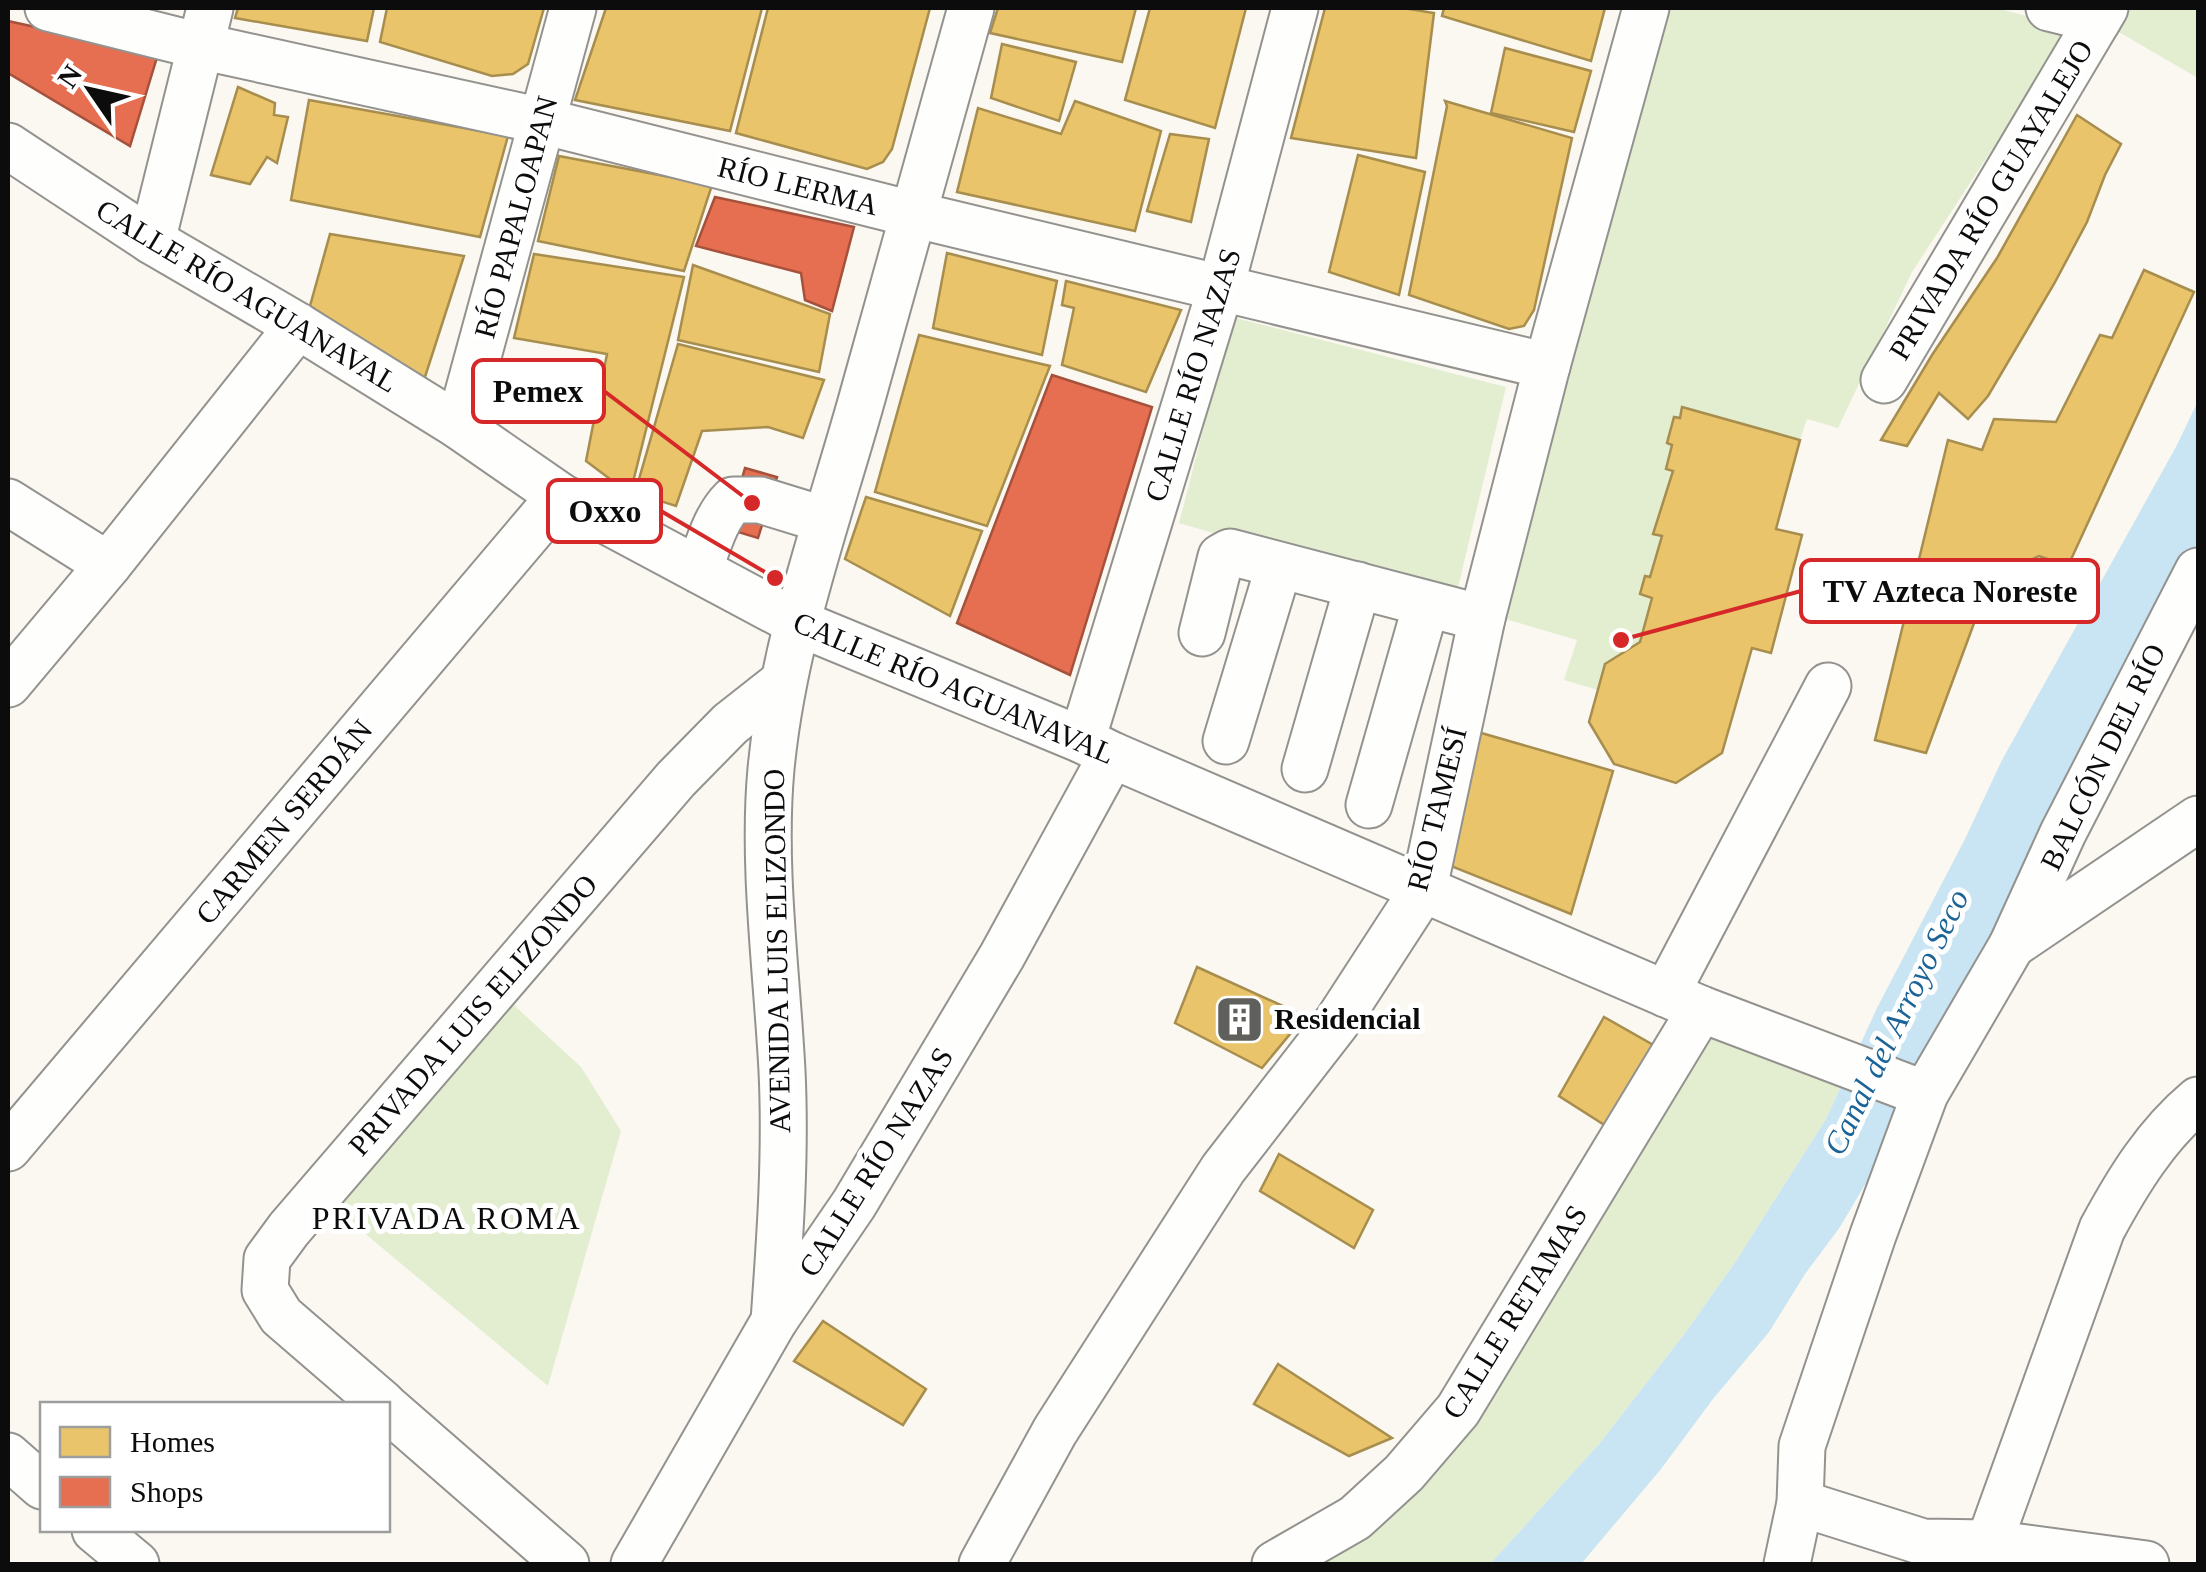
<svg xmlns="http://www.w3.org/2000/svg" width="2206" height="1572" font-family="Georgia,serif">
	<rect width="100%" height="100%" fill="#faf8f0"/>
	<!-- green -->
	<g fill="#e3eed1">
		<polygon points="1665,8 1996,8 2060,25 2062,42 1912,272 1838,428 1807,419 1800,440 1682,407 1680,418 1674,418 1667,442 1672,445 1666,469 1673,471 1653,533 1662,536 1650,577 1645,576 1640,593 1652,598 1640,642 1605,664 1598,690 1564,680 1577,640 1502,618"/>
		<polygon points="2105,8 2198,8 2198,78 2098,20"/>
		<polygon points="1232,317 1506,387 1454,604 1179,523"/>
		<polygon points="503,995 581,1067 621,1131 548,1386 333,1207"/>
		<polygon points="1701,1009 1850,1066 1826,1119 1736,1261 1685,1333 1600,1443 1490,1564 1275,1564 1404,1473"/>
	</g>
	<!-- water -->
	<polygon fill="#c9e4f2" points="2198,401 2198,542 2137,657 1876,1166 1840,1227 1805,1274 1769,1332 1713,1399 1661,1469 1581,1564 1490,1564 1600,1443 1685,1333 1736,1261 1826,1119 1877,1008 1965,839 2002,760 2177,445"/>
	<!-- homes -->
	<g fill="#e9c46a" stroke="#a78d4e" stroke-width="2.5">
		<polygon points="238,8 374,8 367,41 235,18"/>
		<polygon points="387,8 544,8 528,64 513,74 492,76 380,42"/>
		<polygon points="606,8 762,8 730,131 575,100"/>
		<polygon points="768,8 930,8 892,149 883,162 867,169 736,133"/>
		<polygon points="998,8 1136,8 1122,62 990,33"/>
		<polygon points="1150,8 1246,8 1215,128 1125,100"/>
		<polygon points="1325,8 1403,8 1434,13 1416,158 1291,138"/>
		<polygon points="1444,8 1605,8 1591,61 1442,16"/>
		<polygon points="1002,44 1076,62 1059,121 991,98"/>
		<polygon points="1505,48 1591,71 1574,132 1491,113"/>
		<polygon points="238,87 275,103 274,115 288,117 277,163 267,157 250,184 211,175"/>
		<polygon points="309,100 508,136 480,237 291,200"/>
		<polygon points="1075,101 1161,131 1135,231 957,192 978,108 1061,134"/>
		<polygon points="1445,101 1572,138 1534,310 1524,326 1509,329 1409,295 1447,106"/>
		<polygon points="2077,115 2121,144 2105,175 2087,222 2054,284 1988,396 1968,419 1939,393 1907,446 1881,440 1932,355 1997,258"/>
		<polygon points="1170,134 1209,139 1191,222 1147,211"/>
		<polygon points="1358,155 1425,172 1399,295 1329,272"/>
		<polygon points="559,156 712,185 684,271 538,241"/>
		<polygon points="330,234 464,256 424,380 310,306"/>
		<polygon points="947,253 1057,281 1042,355 933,328"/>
		<polygon points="534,254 684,277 630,494 586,461 607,354 514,338"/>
		<polygon points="693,265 830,314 819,372 678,340"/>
		<polygon points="2144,270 2194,292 2068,566 2039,556 1990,580 1926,753 1875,740 1948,440 1982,450 1994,419 2056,422 2100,335 2112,338"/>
		<polygon points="1066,281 1181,310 1146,392 1062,365 1074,308 1062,305"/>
		<polygon points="919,335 1050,366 987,526 875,492"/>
		<polygon points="678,344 824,380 803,438 768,427 702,431 676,506 635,493"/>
		<polygon points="1682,407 1800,440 1776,529 1802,535 1771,653 1752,648 1722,753 1676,783 1614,764 1589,722 1605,664 1640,642 1652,598 1640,594 1645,576 1650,577 1662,536 1653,534 1673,471 1666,469 1672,445 1667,443 1674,417 1680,418"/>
		<polygon points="866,497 982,531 950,616 845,559"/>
		<polygon points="1471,730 1613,771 1571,914 1436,860"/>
		<polygon points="1197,967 1305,1016 1262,1068 1175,1023"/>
		<polygon points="1604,1017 1655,1046 1606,1126 1559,1096"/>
		<polygon points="1279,1154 1373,1210 1354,1248 1260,1191"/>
		<polygon points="823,1321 926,1389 903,1425 794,1361"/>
		<polygon points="1278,1364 1392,1438 1349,1456 1254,1404"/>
	</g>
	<!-- shops -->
	<g fill="#e76f51" stroke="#a5513c" stroke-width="2.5">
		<polygon points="8,21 158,54 130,146 8,73"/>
		<polygon points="715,197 854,227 832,311 805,300 801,273 696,246"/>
		<polygon points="1052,375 1152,407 1070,675 957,623"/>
		<polygon points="745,468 777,477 758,538 728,529"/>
	</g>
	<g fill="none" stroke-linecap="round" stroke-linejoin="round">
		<defs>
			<g id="minor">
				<polyline points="48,8 200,46 542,121 912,214 1547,366"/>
				<polyline points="2049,8 2098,20"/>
				<polyline points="8,146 152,241 298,326 459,426 560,496 796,622 1082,740 1112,755 1701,1009 1925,1094"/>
				<polyline points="152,241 210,8"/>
				<polyline points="1884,380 2105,8"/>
				<polyline points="459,426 573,8"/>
				<polyline points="8,502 108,565"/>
				<path d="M699 570C708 546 715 518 733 500H760L825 520"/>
				<polyline points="1202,633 1221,557 1230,552 1482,618"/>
				<polyline points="8,684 108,565 298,326"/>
				<polyline points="1082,740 1221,287 1295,8"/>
				<polyline points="1226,741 1279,566"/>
				<polyline points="1305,769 1358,585"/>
				<polyline points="1369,805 1426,605"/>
				<polyline points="2012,945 2063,833 2198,571"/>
				<polyline points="1666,994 1828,686"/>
				<polyline points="8,1148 560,496"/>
				<path d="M774 1321C780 1238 786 1154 782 1071 777 974 762 865 771 769 783 642 827 523 861 402 899 270 934 139 971 8"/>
				<polyline points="383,1404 281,1316 265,1290 267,1259 289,1229 676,779 730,724 782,683"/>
				<polyline points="388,1409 566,1564"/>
				<polyline points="8,1456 42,1486"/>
				<polyline points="1800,1503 1923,1542 1989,1543 2146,1564"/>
				<polyline points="95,1530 136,1564"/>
				<path d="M1989 1543 2102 1229C2128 1181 2156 1135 2198 1100"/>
				<polyline points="634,1564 774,1321 854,1204 1002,956 1112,755"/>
				<polyline points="982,1564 1055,1431 1223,1169 1337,1022 1424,888 1482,618 1547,366 1646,8"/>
				<polyline points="1275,1564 1355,1518 1404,1473 1458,1410 1701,1009"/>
				<polyline points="1787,1564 1800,1503 1802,1446 1873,1235 1925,1094 2012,945 2198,819"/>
			</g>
		</defs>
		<!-- minor casing -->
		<use href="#minor" stroke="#93928f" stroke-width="49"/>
		<!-- minor -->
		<use href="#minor" stroke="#fefefd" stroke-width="45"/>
	</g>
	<!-- icons -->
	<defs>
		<symbol id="building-square" viewBox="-11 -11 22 22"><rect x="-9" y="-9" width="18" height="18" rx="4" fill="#5f5f5c" stroke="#fff"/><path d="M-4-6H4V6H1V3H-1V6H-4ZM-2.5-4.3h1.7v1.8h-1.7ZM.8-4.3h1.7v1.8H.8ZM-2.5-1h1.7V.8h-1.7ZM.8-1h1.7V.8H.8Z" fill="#fff"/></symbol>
	</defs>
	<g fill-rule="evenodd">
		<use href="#building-square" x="1212" y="992" width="55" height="55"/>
	</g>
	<g text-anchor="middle" stroke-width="10" stroke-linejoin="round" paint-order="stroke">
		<!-- street labels -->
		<g font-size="30" fill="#0c0c0c" stroke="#fff">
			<text transform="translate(798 186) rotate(14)" y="10">RÍO LERMA</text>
			<text transform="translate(1991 200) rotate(-59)" y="10">PRIVADA RÍO GUAYALEJO</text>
			<text transform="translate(516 217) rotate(-75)" y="10">RÍO PAPALOAPAN</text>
			<text transform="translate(247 296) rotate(31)" y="10">CALLE RÍO AGUANAVAL</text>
			<text transform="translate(1193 375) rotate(-73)" y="10">CALLE RÍO NAZAS</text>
			<text transform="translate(954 688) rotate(23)" y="10">CALLE RÍO AGUANAVAL</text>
			<text transform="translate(2103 757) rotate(-64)" y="10">BALCÓN DEL RÍO</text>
			<text transform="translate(1437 809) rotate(-76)" y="10">RÍO TAMESÍ</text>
			<text transform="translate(284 822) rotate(-50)" y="10">CARMEN SERDÁN</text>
			<text transform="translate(777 951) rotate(-91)" y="10">AVENIDA LUIS ELIZONDO</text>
			<text transform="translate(473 1015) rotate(-49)" y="10">PRIVADA LUIS ELIZONDO</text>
			<text transform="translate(876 1162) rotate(-58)" y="10">CALLE RÍO NAZAS</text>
			<text transform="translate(1515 1312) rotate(-58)" y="10">CALLE RETAMAS</text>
		</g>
		<!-- poi labels -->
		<g font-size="30" font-weight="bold" fill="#0c0c0c" stroke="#fff" text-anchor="start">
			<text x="1274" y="1029">Residencial</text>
		</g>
		<!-- water labels -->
		<g font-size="32" font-style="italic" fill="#1c6497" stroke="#fff">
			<text transform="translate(1896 1022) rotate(-64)" y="11">Canal del Arroyo Seco</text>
		</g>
		<!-- neighbourhood labels -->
		<g font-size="32" letter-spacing="2.5" fill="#0c0c0c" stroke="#fff">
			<text x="447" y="1229">PRIVADA ROMA</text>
		</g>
	</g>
	<!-- callouts -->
	<path fill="none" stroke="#d62828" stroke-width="4" d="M752 503L604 391M775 578L661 511M1621 640L1801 591"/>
	<g fill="#d62828" stroke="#fff" stroke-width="4">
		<circle cx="752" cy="503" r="10"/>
		<circle cx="775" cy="578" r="10"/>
		<circle cx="1621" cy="640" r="10"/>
	</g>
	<g fill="#fff" stroke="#d62828" stroke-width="4">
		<rect x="473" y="360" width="131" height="62" rx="10"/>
		<rect x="548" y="480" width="113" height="62" rx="10"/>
		<rect x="1801" y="560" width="297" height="62" rx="10"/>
	</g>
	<g font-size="32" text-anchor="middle" font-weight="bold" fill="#0c0c0c">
		<text x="538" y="402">Pemex</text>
		<text x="605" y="522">Oxxo</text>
		<text x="1950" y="602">TV Azteca Noreste</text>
	</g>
	<!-- border -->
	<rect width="2206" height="1572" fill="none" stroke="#0c0c0c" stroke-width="20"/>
	<!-- legend -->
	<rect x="40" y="1402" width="350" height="130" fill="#ffffff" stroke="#9e9e9e" stroke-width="2.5"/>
	<rect x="60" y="1427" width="50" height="30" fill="#e9c46a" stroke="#9e9e9e" stroke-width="2.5"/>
	<text x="130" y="1452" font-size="30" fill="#0c0c0c">Homes</text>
	<rect x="60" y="1477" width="50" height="30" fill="#e76f51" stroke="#9e9e9e" stroke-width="2.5"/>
	<text x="130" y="1502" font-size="30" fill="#0c0c0c">Shops</text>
	<!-- north arrow -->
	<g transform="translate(90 90) rotate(304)" stroke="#ffffff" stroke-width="8" paint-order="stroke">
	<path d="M0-8L18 38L0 25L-18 38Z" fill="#0c0c0c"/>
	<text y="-15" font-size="28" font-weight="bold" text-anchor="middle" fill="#0c0c0c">N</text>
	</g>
</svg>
